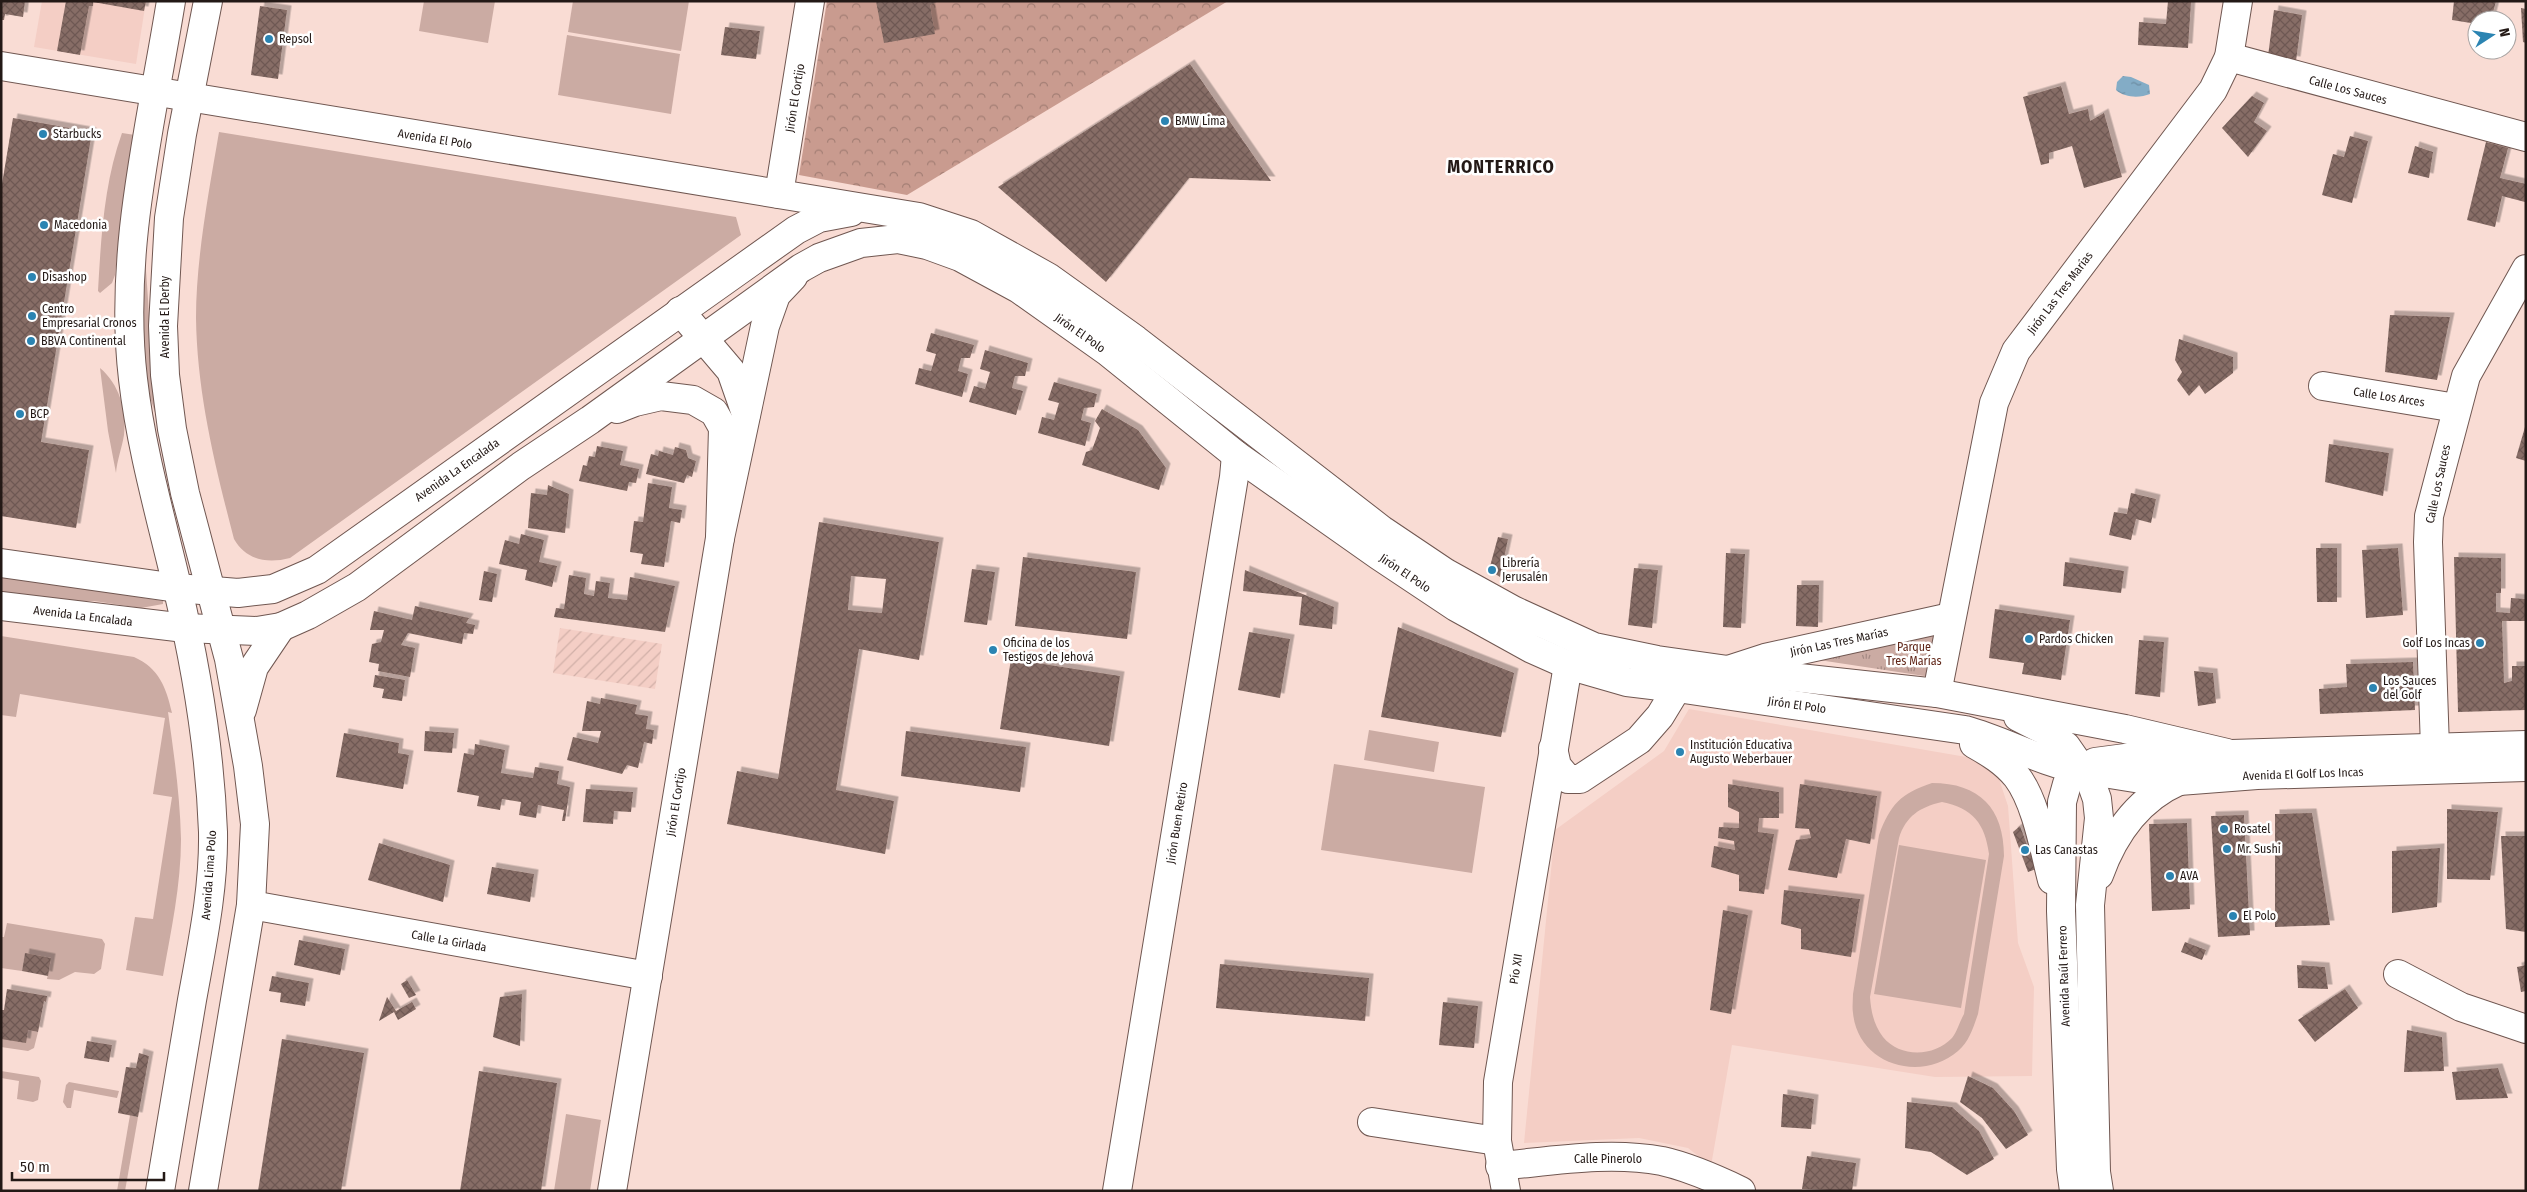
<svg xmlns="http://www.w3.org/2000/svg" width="2527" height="1192" font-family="'Fira Sans Condensed',sans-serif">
	<defs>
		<pattern id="industrial-furrows" width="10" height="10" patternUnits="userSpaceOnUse" patternTransform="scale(1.25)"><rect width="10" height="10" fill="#f4cec5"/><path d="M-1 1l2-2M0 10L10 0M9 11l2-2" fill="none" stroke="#d1b0a8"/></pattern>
		<pattern id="forest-crowns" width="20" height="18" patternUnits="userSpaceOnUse" patternTransform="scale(1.25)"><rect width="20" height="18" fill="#c99b8f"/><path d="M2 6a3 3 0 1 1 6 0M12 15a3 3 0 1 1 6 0" fill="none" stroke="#a37e74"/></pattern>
		<pattern id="park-tufts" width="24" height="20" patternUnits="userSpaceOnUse" patternTransform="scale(1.25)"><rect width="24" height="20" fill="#cbaba3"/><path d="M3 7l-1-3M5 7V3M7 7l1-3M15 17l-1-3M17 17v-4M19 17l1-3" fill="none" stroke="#a48a84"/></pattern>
		<pattern id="water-ripples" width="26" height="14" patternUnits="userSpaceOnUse" patternTransform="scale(1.25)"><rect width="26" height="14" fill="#83acc6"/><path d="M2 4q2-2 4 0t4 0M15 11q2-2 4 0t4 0" fill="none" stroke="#6b8ba0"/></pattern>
		<pattern id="building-cross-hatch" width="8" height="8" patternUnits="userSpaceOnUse" patternTransform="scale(1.25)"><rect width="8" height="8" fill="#876d66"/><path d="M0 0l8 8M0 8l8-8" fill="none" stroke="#6e5953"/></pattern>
		<filter id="shadow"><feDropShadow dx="4.5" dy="-4.5" stdDeviation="0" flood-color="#0004"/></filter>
	</defs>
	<rect width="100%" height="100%" fill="#f9dcd4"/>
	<!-- built -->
	<g fill="#f4cec5">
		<polygon points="42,1 146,1 136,64 34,47"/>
		<polygon points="1689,709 1972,758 1989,767 1999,779 2008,806 2018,943 2034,987 2032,1076 1935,1077 1732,1045 1711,1166 1688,1148 1639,1138 1524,1143 1555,830 1664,751"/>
	</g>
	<!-- industrial -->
	<polygon fill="url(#industrial-furrows)" points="560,628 662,644 655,689 553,673"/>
	<!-- grass -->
	<g fill="#cbaba3" fill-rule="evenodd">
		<polygon points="424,1 495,1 488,43 419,31"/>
		<polygon points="573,1 689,1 681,51 568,32"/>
		<polygon points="567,35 680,54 671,114 558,95"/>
		<path d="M219 132 736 217 741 235 290 558C267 564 246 560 234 539 215 466 197 393 196 318 196 258 209 191 219 132Z"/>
		<path d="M122 133 135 135 121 221 115 275 112 283 100 293 98 291C101 238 104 183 122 133Z"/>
		<path d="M144 249C150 307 150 365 158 422L140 366Z"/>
		<path d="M100 368C119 384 127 410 124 435 122 448 117 460 116 473L108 431Z"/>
		<polygon points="4,576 163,601 163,604 141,608 94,601 34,601 1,595 1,578"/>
		<path d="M1 636 134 657C159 668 166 687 172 713L168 712C174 754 180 796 181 839 181 885 171 931 163 976L126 970 135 917 153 919 172 797 153 794 165 718 20 694 16 717 1 715Z"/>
		<polygon points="1369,730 1439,742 1434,772 1364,760"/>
		<polygon points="1334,764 1485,787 1472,873 1321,850"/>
		<path d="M1932 783C1979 783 2004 808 2004 856L1978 1014C1973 1028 1969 1042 1958 1051 1921 1083 1858 1065 1853 1013 1852 1007 1853 1000 1853 994L1879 835C1890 805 1901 793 1932 783ZM1942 802C1973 808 1985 824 1989 854L1964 1014C1960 1021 1957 1032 1952 1038 1934 1057 1900 1058 1883 1037 1874 1025 1871 1012 1870 997L1899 838C1906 816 1920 807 1942 802Z"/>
		<polygon points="1899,845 1986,860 1961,1008 1874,994"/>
		<polygon points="7,923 102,939 105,944 101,969 94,974 75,972 59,980 47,979 51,958 25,954 22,971 1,968 1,937 4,937"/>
		<polygon points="28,1030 38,1032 34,1048 28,1051 1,1047 1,1039"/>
		<polygon points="1,1071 39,1077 41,1081 38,1100 33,1102 17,1099 19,1081 1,1078"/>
		<polygon points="69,1082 119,1091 117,1098 74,1090 71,1108 67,1108 63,1102 66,1085"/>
		<polygon points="566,1114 601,1120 590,1191 554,1191"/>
		<polygon points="130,1115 138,1117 125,1191 117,1191"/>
	</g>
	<!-- forest -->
	<polygon fill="url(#forest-crowns)" points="827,1 1228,1 907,195 799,175"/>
	<!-- park -->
	<polygon fill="url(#park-tufts)" points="1940,628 1931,677 1799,657"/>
	<!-- water -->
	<path fill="url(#water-ripples)" d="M2123 76 2131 77 2149 85 2150 94C2140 98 2125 98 2116 90L2117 82Z"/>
	<!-- building -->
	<g fill="url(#building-cross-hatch)" fill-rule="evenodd" filter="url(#shadow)">
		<polygon points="1,1 25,1 23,17 5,14 4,20 1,20"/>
		<polygon points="66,1 146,1 144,11 93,2 93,6 89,6 80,55 57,51"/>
		<polygon points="876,1 939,1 930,5 935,34 884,43"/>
		<polygon points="2168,1 2191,2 2188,48 2138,45 2139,22 2166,24"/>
		<polygon points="2454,1 2496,1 2491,20 2477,20 2477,24 2452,20"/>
		<polygon points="260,6 287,10 278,79 251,75"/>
		<polygon points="2521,8 2526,9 2526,43 2523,42"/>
		<polygon points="2274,10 2302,15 2296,61 2268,56"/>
		<polygon points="725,27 760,31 756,59 721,55"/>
		<polygon points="1190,64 1271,181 1189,178 1106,282 998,187"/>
		<polygon points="2061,86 2069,114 2088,109 2090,121 2104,113 2122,177 2084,188 2072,146 2049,153 2049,163 2041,165 2023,97"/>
		<polygon points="2252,96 2264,103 2254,122 2267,131 2248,157 2222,128"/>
		<polygon points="13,118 92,132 41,442 89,450 76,528 1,516 1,190"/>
		<polygon points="2350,136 2368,141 2352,203 2322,195 2333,154 2344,157"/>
		<polygon points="2486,142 2508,148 2500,178 2526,184 2525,202 2502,196 2495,227 2467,220"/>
		<polygon points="2415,146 2433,152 2429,178 2408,173"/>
		<polygon points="2390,315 2450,317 2437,380 2385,372"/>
		<polygon points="931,333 974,345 970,358 961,358 958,371 968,374 962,397 915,384 919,368 931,371 936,354 926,351"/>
		<polygon points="2179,339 2233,357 2233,373 2205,394 2199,385 2189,396 2177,380 2182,372 2175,360"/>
		<polygon points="985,350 1028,363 1025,376 1015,376 1012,388 1023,391 1016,415 969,402 974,386 985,389 990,372 980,369"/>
		<polygon points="1054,382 1097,394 1094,407 1084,408 1081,420 1091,423 1085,446 1038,433 1042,417 1054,420 1059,403 1048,400"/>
		<polygon points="1102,409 1138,430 1166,468 1159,490 1082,465 1086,452 1092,450 1100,428 1095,421"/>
		<polygon points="2525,427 2526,427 2526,461 2516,458"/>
		<polygon points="2329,444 2389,453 2383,496 2325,482"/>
		<polygon points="597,446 623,451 620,465 639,469 636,483 629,482 627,491 579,481 583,465 587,466 589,456 595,457"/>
		<polygon points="675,447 686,450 688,458 696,461 692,477 687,475 684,483 646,474 651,454 658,456 659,451 673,455"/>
		<polygon points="648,483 672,487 669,508 682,510 680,523 671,521 664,567 641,564 643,554 630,552 634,521 643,522"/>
		<polygon points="548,485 569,494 565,533 528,528 531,493 547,495"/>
		<polygon points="2131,493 2156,499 2151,523 2136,519 2131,540 2109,535 2114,512 2127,514"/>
		<path d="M819 522 939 542 919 660 859 649 836 790 894 801 885 854 727 824 737 771 778 779ZM851 576 886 579 882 613 848 610Z"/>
		<polygon points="521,534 544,540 539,562 557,566 552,587 525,580 527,570 499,564 505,540 519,544"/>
		<polygon points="1498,537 1508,539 1500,577 1489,570"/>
		<polygon points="2316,548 2337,548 2337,602 2317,602"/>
		<polygon points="2398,548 2403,615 2366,618 2362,550"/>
		<polygon points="1726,553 1745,554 1741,628 1723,627"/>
		<polygon points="1023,557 1136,572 1127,639 1015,626"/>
		<polygon points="2454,557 2501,558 2501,593 2496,593 2496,612 2510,613 2511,598 2526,599 2526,621 2502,621 2504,683 2512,681 2512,666 2526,666 2526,710 2458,712"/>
		<polygon points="2065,562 2124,571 2121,593 2063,586"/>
		<polygon points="1634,568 1658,570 1652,628 1628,625"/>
		<polygon points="972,569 995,572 987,625 964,622"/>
		<polygon points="1245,570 1334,607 1332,629 1299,625 1302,597 1243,591"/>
		<polygon points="484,571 497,574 492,602 479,600"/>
		<polygon points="569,575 586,578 584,594 594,596 596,581 610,583 608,598 627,600 630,577 675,586 665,632 554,617 556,608 564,609"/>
		<polygon points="1797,585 1819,585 1818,627 1796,626"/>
		<polygon points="415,606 469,618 466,623 475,625 473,634 464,633 462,644 408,633 401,645 415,648 410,677 378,671 379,664 369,662 372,644 381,642 384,630 370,630 374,611 412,620"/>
		<polygon points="1995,609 2070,620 2061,680 2022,674 2024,663 1989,658"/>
		<polygon points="1398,627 1514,673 1501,737 1381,717"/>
		<polygon points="1249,632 1290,639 1280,698 1238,690"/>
		<polygon points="2139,640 2164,642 2160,697 2135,694"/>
		<polygon points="1011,659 1120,676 1109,746 1000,729"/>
		<polygon points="2413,662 2415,710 2320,714 2319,689 2347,687 2346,664"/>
		<polygon points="2194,671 2213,673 2216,703 2198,706"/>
		<polygon points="375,675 405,680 402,701 382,698 384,689 373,687"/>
		<polygon points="601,698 637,705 635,714 648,716 646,729 654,730 652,744 644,742 638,768 627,765 622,774 567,760 573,737 598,743 601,731 582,731 587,701 600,704"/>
		<polygon points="425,731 454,733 452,753 424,751"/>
		<polygon points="906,731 1026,747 1020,792 901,776"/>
		<polygon points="344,733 399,743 398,753 409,755 403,789 336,777"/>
		<polygon points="475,744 505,750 501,773 533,778 535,767 559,771 557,784 570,787 565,821 562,821 564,810 538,805 536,818 519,815 521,802 502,799 500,810 477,806 479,796 457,792 464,753 474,755"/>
		<polygon points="1728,784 1779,792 1779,818 1759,818 1758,832 1774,834 1764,894 1739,891 1739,875 1711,867 1714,846 1735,850 1734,841 1718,838 1719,827 1739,828 1739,812 1728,807"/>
		<polygon points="1800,784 1877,796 1870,844 1846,839 1837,878 1788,870 1796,840 1811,838 1809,829 1795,828"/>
		<polygon points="586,789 633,792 631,812 614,811 613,824 583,822"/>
		<polygon points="2447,809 2498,812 2490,880 2447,879"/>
		<polygon points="2312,813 2330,925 2275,927 2275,814"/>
		<polygon points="2244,815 2250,935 2218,937 2211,816"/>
		<polygon points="2187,823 2190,909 2152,911 2149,824"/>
		<polygon points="2020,826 2036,869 2028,872 2013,832"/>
		<polygon points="2501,836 2526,836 2526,932 2506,929"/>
		<polygon points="379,843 450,865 443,902 368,880"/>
		<polygon points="2440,848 2437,907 2392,913 2392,851"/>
		<polygon points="492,867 534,874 530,902 487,894"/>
		<polygon points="1784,890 1860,899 1851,957 1801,949 1801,929 1781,924"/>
		<polygon points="1723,910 1748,915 1731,1014 1710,1010"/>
		<polygon points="299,940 345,949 340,975 294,965"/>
		<polygon points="2185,942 2206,950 2202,960 2181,952"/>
		<polygon points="25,953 51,958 48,976 22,971"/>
		<polygon points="1220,964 1369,978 1365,1021 1216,1008"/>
		<polygon points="2297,965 2325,967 2328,989 2298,988"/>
		<polygon points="2526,965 2526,991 2521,992 2517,967"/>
		<polygon points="272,976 309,983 305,1006 280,1002 281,993 269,991"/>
		<polygon points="407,980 416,995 409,998 401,984"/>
		<polygon points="7,989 47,996 46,1002 44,1001 38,1032 28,1030 26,1043 1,1039 1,1010 4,1010"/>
		<polygon points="2345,989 2358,1008 2315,1042 2298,1020"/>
		<polygon points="522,994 520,1046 493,1037 500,997"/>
		<polygon points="387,997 396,1011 412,1002 416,1009 398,1020 394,1012 379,1021"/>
		<polygon points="1443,1002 1478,1006 1474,1048 1439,1045"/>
		<polygon points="2407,1030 2442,1037 2444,1071 2404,1072"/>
		<polygon points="282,1039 364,1053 341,1191 258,1191"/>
		<polygon points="87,1041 112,1045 109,1062 84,1058"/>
		<polygon points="139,1053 149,1056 138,1117 118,1113 126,1067 136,1068"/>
		<polygon points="2498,1068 2508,1098 2456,1100 2452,1072"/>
		<polygon points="479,1071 557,1083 541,1191 460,1191"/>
		<polygon points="1968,1076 1993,1088 2014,1111 2028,1135 2006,1149 1982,1118 1960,1102"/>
		<polygon points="1783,1094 1814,1099 1811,1129 1781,1127"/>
		<polygon points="1907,1102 1952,1107 1979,1131 1994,1159 1967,1175 1931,1152 1905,1148"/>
		<polygon points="1807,1156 1856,1163 1852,1191 1802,1189"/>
	</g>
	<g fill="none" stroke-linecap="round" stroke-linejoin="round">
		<defs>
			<g id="minor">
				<polyline points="2229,57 2526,137"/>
				<polyline points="779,194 810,1"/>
				<polyline points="680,311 731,371 746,414"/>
				<polyline points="2323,386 2456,408"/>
				<polyline points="1728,670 1765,658 1951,617"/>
				<polyline points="1937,693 1994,403 2016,351 2213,90 2229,57 2238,1"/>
				<polyline points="1553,748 1557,766 1568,779 1580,779 1639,740 1660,716 1677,688"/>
				<polyline points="2435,748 2428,542 2429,516 2466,376 2526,269"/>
				<polyline points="2082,770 2095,762 2133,757 2526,745"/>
				<polyline points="2091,771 2147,780 2179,781 2257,775 2526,767"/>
				<polyline points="251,905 648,976"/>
				<polyline points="2398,974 2461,1007 2526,1029"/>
				<polyline points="1372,1122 1497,1141"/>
				<path d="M1500 1166C1553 1161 1609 1151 1662 1161 1689 1167 1716 1179 1741 1191"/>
				<polyline points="612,1191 720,538 765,326 776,295 793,277"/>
				<polyline points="1117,1191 1234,477 1236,455"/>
				<polyline points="1506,1191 1497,1141 1498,1082 1568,665"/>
			</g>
			<g id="major">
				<polyline points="1,66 870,209 919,217 971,234 1048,277 1136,340 1382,530 1446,573 1513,610 1594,647 1657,660 1728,670 1937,693 2125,729 2227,753"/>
				<polyline points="617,409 635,402 661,396 693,400 714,412 723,428 720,538"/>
				<polyline points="1,563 177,588 238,593 273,589 317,570 796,230 819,218 851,212"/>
				<path d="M1 606 185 628 257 631 281 627 308 615 357 587 521 466 590 420 801 268 819 258 861 243 898 239 927 245 960 257 1019 289 1108 352 1236 455 1378 555 1456 607 1532 649 1568 665 1627 682 1677 688 1965 730C2007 742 2038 761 2082 770"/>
				<polyline points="242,710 254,667 281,627"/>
				<polyline points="2018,717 2044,730 2066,746 2091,782 2097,799 2099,818 2090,905 2096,1172 2099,1191"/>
				<path d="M1974 744C1990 753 2005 762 2017 777 2036 802 2044 849 2052 880"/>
				<path d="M2099 875C2114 833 2138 799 2179 781"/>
				<path d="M160 1191C171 1127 181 1063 192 1000 202 944 214 889 213 832 210 750 196 666 177 586 161 518 141 449 133 379 118 253 151 125 171 1"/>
				<polyline points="203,1191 251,905 255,824 248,766 229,659 185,493 172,429 165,375 163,326 169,218 182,134 208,1"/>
				<polyline points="2074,1191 2071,1169 2061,911 2062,802 2067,784 2072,776 2082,770"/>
			</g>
		</defs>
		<!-- minor casing -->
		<use href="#minor" stroke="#705751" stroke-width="30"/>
		<!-- major casing -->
		<use href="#major" stroke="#705751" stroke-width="30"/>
		<!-- minor -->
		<use href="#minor" stroke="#fff" stroke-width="28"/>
		<!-- major -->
		<use href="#major" stroke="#fff" stroke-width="28"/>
	</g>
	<!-- markers -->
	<g fill="#2b84b2" stroke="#fff" stroke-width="2">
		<circle cx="269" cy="39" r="5"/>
		<circle cx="1165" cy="121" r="5"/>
		<circle cx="43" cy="134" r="5"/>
		<circle cx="44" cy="225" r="5"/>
		<circle cx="32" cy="277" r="5"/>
		<circle cx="32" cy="316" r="5"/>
		<circle cx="31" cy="341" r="5"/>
		<circle cx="20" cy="414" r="5"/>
		<circle cx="1492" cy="570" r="5"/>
		<circle cx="2029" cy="639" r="5"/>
		<circle cx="2480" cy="643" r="5"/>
		<circle cx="993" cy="650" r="5"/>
		<circle cx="2373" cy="688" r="5"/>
		<circle cx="1680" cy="752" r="5"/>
		<circle cx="2224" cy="829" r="5"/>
		<circle cx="2227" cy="849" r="5"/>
		<circle cx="2025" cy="850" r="5"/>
		<circle cx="2170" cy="876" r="5"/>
		<circle cx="2233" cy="916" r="5"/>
	</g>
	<g text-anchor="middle" stroke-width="5" stroke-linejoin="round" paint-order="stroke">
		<!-- poi labels -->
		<g font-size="12" fill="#231916" stroke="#fff" text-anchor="start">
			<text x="279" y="43">Repsol</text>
			<text x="1175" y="125">BMW Lima</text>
			<text x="53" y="138">Starbucks</text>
			<text x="54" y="229">Macedonia</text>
			<text x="42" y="281">Disashop</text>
			<text x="42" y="313">Centro<tspan x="42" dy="14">Empresarial Cronos</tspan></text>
			<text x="41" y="345">BBVA Continental</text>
			<text x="30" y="418">BCP</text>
			<text x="1502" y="567">Librería<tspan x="1502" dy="14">Jerusalén</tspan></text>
			<text x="2039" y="643">Pardos Chicken</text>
			<text x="1003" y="647">Oficina de los<tspan x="1003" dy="14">Testigos de Jehová</tspan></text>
			<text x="2470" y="647" text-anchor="end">Golf Los Incas</text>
			<text x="2383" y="685">Los Sauces<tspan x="2383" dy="14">del Golf</tspan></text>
			<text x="1690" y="749">Institución Educativa<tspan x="1690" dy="14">Augusto Weberbauer</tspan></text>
			<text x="2234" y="833">Rosatel</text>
			<text x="2237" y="853">Mr. Sushi</text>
			<text x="2035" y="854">Las Canastas</text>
			<text x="2180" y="880">AVA</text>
			<text x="2243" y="920">El Polo</text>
		</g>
		<!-- street labels -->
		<g font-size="12" fill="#231916" stroke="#fff">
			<text transform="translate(2348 90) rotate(15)" y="4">Calle Los Sauces</text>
			<text transform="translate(795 98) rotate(-81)" y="4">Jirón El Cortijo</text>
			<text transform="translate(435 139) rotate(9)" y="4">Avenida El Polo</text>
			<text transform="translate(2060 293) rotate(-53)" y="4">Jirón Las Tres Marías</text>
			<text transform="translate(165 317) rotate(-90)" y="4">Avenida El Derby</text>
			<text transform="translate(1080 333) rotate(35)" y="4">Jirón El Polo</text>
			<text transform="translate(2389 397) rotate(9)" y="4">Calle Los Arces</text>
			<text transform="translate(457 470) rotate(-35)" y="4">Avenida La Encalada</text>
			<text transform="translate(2438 484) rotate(-78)" y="4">Calle Los Sauces</text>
			<text transform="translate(1405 573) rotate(34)" y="4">Jirón El Polo</text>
			<text transform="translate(83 616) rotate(7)" y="4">Avenida La Encalada</text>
			<text transform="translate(1839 642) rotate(-12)" y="4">Jirón Las Tres Marías</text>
			<text transform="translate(1797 705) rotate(8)" y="4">Jirón El Polo</text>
			<text transform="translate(2303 774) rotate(-2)" y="4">Avenida El Golf Los Incas</text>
			<text transform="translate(676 802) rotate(-81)" y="4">Jirón El Cortijo</text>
			<text transform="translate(1177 823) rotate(-81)" y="4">Jirón Buen Retiro</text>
			<text transform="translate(209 875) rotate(-86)" y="4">Avenida Lima Polo</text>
			<text transform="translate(449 941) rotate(10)" y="4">Calle La Girlada</text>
			<text transform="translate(1516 969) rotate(-81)" y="4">Pío XII</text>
			<text transform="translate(2064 976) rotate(-92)" y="4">Avenida Raúl Ferrero</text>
			<text x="1608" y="1163">Calle Pinerolo</text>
		</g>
		<!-- park labels -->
		<g font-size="12" fill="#62281a" stroke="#fff">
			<text x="1914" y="651">Parque<tspan x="1914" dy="14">Tres Marías</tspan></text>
		</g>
		<!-- district labels -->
		<g font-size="18" font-weight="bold" letter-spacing="1" fill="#231916" stroke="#fff">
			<text x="1501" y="173">MONTERRICO</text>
		</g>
	</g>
	<!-- border -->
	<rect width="2527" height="1192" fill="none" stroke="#231916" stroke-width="5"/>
	<!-- north arrow -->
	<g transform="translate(2492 35) rotate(78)"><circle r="24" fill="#ffffff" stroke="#a7a3a2"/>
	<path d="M0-4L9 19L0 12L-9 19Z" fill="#2b84b2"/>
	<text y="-8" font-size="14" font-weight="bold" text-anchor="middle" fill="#231916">N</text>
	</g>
	<!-- scale -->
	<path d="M12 1172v8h152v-8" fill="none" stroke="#231916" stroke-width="2.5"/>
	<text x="20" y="1172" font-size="15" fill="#231916" stroke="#ffffff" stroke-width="4" paint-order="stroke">50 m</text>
</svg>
